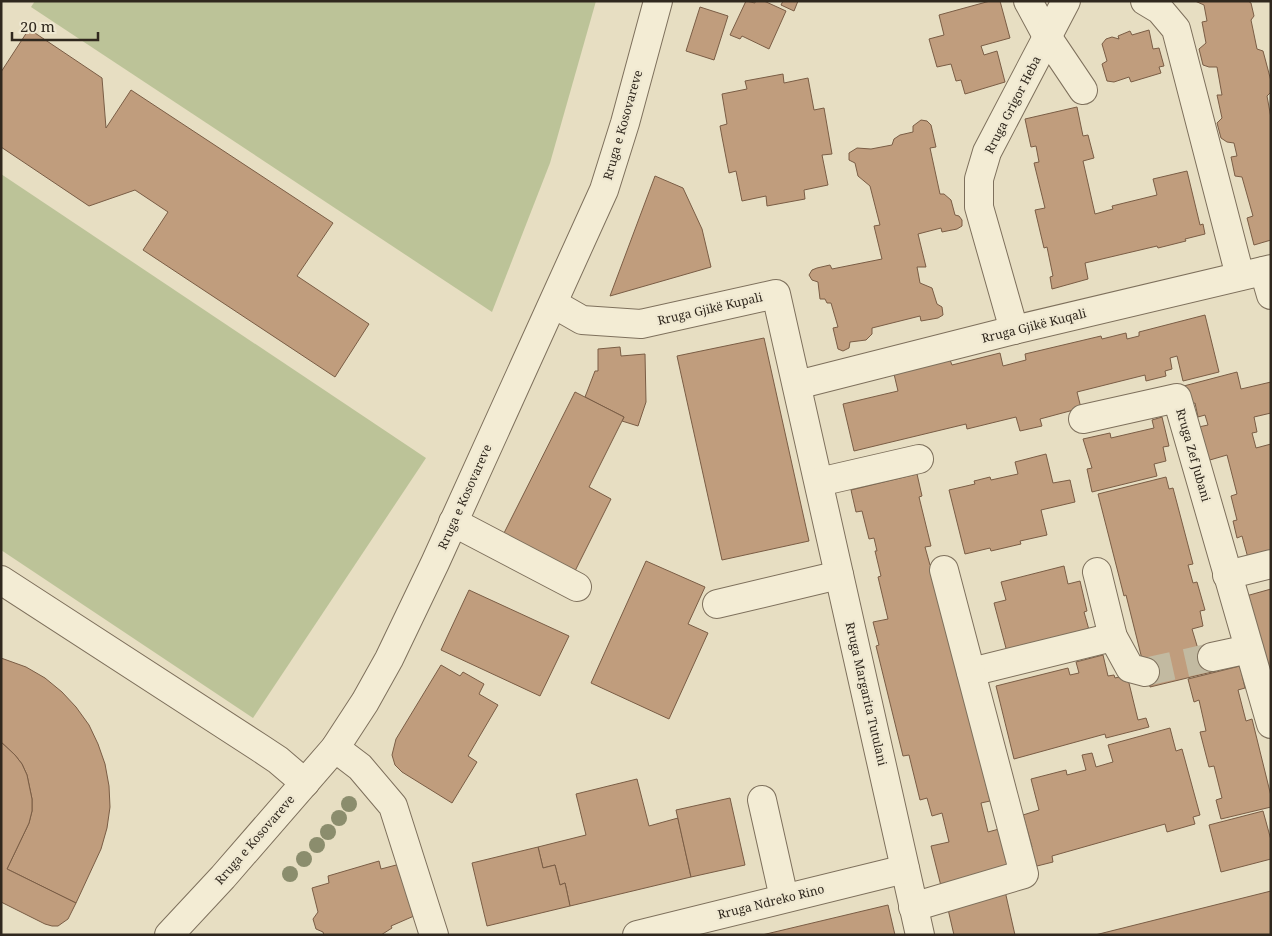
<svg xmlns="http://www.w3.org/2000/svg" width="1272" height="936" font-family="'Noto Serif',serif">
	<rect width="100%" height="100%" fill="#e7dec2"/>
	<!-- green -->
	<g fill="#bcc398">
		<polygon points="35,1 596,1 550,163 492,312 31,7"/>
		<polygon points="1,174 426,458 253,718 1,550"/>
	</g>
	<!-- building -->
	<g fill="#c09d7d" stroke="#7a5d45">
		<polygon points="746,1 755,3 755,1 764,1 786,11 769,49 742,36 740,39 730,35"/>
		<polygon points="783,1 798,1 794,11 781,5"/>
		<polygon points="990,1 1000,1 1010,38 981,46 984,55 997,51 1005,82 965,94 961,80 956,81 951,64 937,67 929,39 944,35 939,15"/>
		<polygon points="1195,1 1248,1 1251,3 1254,16 1251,20 1257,49 1263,51 1271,81 1271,92 1267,96 1271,118 1271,240 1254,245 1247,218 1253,216 1242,177 1235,176 1231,157 1237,156 1234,143 1227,142 1221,138 1217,123 1222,118 1217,95 1222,95 1217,67 1209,67 1203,65 1199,49 1206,43 1202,22 1207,21 1204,5"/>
		<polygon points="700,7 728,16 714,60 686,51"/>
		<polygon points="29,29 102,78 106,128 131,90 333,223 297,276 369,324 335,377 143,250 168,212 135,190 89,206 1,147 1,72"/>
		<polygon points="1149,30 1153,49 1159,48 1164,66 1159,67 1161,73 1131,82 1129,77 1114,82 1107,81 1102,64 1107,61 1102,44 1106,39 1112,37 1119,39 1118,36 1130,31 1132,35"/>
		<polygon points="783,74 784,83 808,78 814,110 824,108 832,154 822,155 828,185 804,190 805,199 767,206 766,196 742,201 736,171 729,173 722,137 720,126 727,124 722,94 747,89 745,81"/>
		<polygon points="1077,107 1083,136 1088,135 1094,158 1083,161 1095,214 1113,209 1112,206 1157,195 1153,179 1187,171 1200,225 1203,224 1205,234 1185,239 1186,241 1158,248 1157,246 1085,263 1088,279 1052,289 1050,277 1053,276 1047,247 1044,248 1035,210 1045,208 1034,163 1039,162 1036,146 1031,147 1025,119"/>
		<polygon points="921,120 927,121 931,125 936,147 930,148 940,194 944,194 951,200 955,215 959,216 962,220 962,226 957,229 942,232 941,228 918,234 926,267 917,267 920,283 932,288 937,304 942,307 943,315 938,318 921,321 920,316 872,328 872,334 866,340 850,342 849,348 843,351 838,349 833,328 838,327 831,303 827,303 825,299 820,299 818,282 812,280 809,275 812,270 817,268 830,265 832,269 882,259 874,226 880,225 870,186 858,176 855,163 849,160 849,153 857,148 871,149 892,145 894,139 900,135 913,132 913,126"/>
		<polygon points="655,176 683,188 702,229 711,267 610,296"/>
		<polygon points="1205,315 1219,372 1183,381 1177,356 1170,358 1172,369 1165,371 1166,376 1146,381 1145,375 1077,392 1081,408 1040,419 1042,426 1020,431 1016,417 967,429 966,424 854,451 843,404 898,391 894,374 950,360 952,365 1000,353 1003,366 1026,360 1025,354 1101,336 1102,339 1126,333 1127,339 1139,336 1139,332"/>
		<polygon points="764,338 809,541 722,560 677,356"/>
		<polygon points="620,347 621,356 645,354 646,402 638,426 622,421 624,417 585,397 595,371 598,371 598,349"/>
		<polygon points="1237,372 1241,389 1271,382 1271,413 1254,417 1257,432 1252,433 1256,448 1271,444 1271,552 1248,558 1242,536 1237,538 1233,521 1237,520 1231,496 1237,494 1227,455 1203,462 1194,428 1208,425 1205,415 1198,417 1195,403 1185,406 1180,387"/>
		<polygon points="575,392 624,417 589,487 611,499 573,575 501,539"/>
		<polygon points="1162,417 1169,446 1163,447 1166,461 1154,464 1157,476 1092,492 1087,469 1092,468 1083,439 1110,433 1111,438 1154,428 1152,420"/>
		<polygon points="1046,454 1053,483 1070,480 1075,502 1041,510 1047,535 1020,541 1021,544 991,551 990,548 965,554 949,490 975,484 974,481 990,477 991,480 1018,474 1015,462"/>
		<polygon points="917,474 922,496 919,497 931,546 925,547 930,565 933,564 990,801 981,803 988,832 999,829 1011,877 943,894 931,846 949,842 942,813 932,816 927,798 920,800 909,755 903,756 876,646 879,645 873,622 888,619 878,577 881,576 875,551 877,551 874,538 869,539 862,511 856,512 851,490"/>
		<polygon points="1166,477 1169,489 1173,488 1193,564 1188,565 1193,583 1197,582 1205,610 1200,611 1203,626 1192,629 1198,649 1210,646 1216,671 1150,687 1149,683 1148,683 1126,595 1124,596 1098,494"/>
		<polygon points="646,561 705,587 688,624 708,633 669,719 591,683"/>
		<polygon points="1064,566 1068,584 1080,581 1087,611 1084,612 1089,630 1007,652 994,603 1006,600 1001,582"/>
		<polygon points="1271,589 1271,682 1246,596"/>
		<polygon points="469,590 569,636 540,696 441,650"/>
		<polygon points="1103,655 1108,676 1114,675 1115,678 1127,675 1138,720 1146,718 1149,727 1106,738 1105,734 1014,759 996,686 1068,668 1070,675 1079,673 1076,662"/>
		<polygon points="1,658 26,667 45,678 62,692 76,707 89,725 98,744 105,764 109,786 110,807 107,828 101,849 76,903 7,869 29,823 32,811 32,799 27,775 22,764 15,755 1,742"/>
		<polygon points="441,665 460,676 463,672 484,684 479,694 498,705 468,756 477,762 452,803 402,772 395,765 392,755 396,739"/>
		<polygon points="1240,666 1245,688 1238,690 1246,721 1252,719 1271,796 1271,807 1221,819 1216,800 1222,798 1214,766 1209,767 1200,732 1206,731 1199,700 1194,702 1188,679"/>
		<polygon points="1170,728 1176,751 1182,749 1200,815 1193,817 1195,824 1167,832 1165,824 1052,856 1053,862 1033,867 1028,848 1032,847 1023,815 1039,810 1031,779 1066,770 1067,775 1086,770 1082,755 1092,753 1096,767 1113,762 1108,745"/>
		<polygon points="1,742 15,755 22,764 27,775 32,799 32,811 29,823 7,869 76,903 68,919 58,926 52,926 45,924 1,902"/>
		<polygon points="637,779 649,826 678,818 691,877 570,906 565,883 560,885 555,865 543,868 538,847 586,835 576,794"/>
		<polygon points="730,798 745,865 691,877 676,810"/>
		<polygon points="1263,811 1271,840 1271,859 1221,872 1209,825"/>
		<polygon points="538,847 543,868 555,865 560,885 565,883 570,906 487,926 472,863"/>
		<polygon points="379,861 381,869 400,864 414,916 391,926 392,928 381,935 324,935 323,932 316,929 313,919 318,912 312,888 329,883 328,876"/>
		<polygon points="1005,891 1015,935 954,935 947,905"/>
		<polygon points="1271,891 1271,935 1095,935"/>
		<polygon points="888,905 895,935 762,935"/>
	</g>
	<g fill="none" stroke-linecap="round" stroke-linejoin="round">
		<!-- minor-tunnel -->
		<polyline stroke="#c2baa1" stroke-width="28" stroke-dasharray="28 14" stroke-linecap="butt" points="1145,672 1212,657"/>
		<defs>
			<g id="minor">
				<polyline points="1028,1 1048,38 1083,90"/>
				<polyline points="1145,1 1160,10 1176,29 1240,276"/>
				<polyline points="1264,271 1271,295"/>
				<polyline points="554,304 582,320 641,324 776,294 920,935"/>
				<polyline points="1014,330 979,207 979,179 987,152 1066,1"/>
				<polyline points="797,385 1014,330 1271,269"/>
				<polyline points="1083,419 1177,398 1271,724"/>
				<polyline points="819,482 919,459"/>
				<polyline points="453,522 577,587"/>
				<polyline points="1097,572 1113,637 1130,668 1145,672"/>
				<polyline points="1227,575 1271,564"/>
				<polyline points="1,580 260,748 278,760 305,783"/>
				<polyline points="717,604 839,575"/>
				<polyline points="1212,657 1249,649"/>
				<polyline points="971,672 1113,637"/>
				<polyline points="335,748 360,767 393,806 434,935"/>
				<polyline points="762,800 784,898"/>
				<polyline points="913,907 1024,874 944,570"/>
				<polyline points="169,935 223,877 335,748 365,702 389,659 435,563 604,190 625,123 658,1"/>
				<polyline points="637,935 905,869"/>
			</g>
		</defs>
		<!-- minor casing -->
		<use href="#minor" stroke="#7e705c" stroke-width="30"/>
		<!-- minor -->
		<use href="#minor" stroke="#f3ecd4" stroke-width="28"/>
	</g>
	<!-- trees -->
	<g fill="#8b8d6d">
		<circle cx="349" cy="804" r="8"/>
		<circle cx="339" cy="818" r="8"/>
		<circle cx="328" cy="832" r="8"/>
		<circle cx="317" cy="845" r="8"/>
		<circle cx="304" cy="859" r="8"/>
		<circle cx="290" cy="874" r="8"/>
	</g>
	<g text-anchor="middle" stroke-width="4.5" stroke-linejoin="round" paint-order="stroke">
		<!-- street labels -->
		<g font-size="12" fill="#30281e" stroke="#efe8d1">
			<text transform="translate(1013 105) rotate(-63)" y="4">Rruga Grigor Heba</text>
			<text transform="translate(623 125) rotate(-74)" y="4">Rruga e Kosovareve</text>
			<text transform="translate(710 309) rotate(-13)" y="4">Rruga Gjikë Kupali</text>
			<text transform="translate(1034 326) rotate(-14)" y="4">Rruga Gjikë Kuqali</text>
			<text transform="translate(1193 455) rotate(74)" y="4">Rruga Zef Jubani</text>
			<text transform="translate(465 497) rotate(-66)" y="4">Rruga e Kosovareve</text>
			<text transform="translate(866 694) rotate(77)" y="4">Rruga Margarita Tutulani</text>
			<text transform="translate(255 840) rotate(-49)" y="4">Rruga e Kosovareve</text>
			<text transform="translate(771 902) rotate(-14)" y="4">Rruga Ndreko Rino</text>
		</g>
	</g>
	<!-- border -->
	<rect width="1272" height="936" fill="none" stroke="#30281e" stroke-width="5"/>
	<!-- scale -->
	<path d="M12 32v8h86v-8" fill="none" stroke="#30281e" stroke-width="2.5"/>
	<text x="20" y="32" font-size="15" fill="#30281e" stroke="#efe8d1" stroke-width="4" paint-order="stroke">20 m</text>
</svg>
